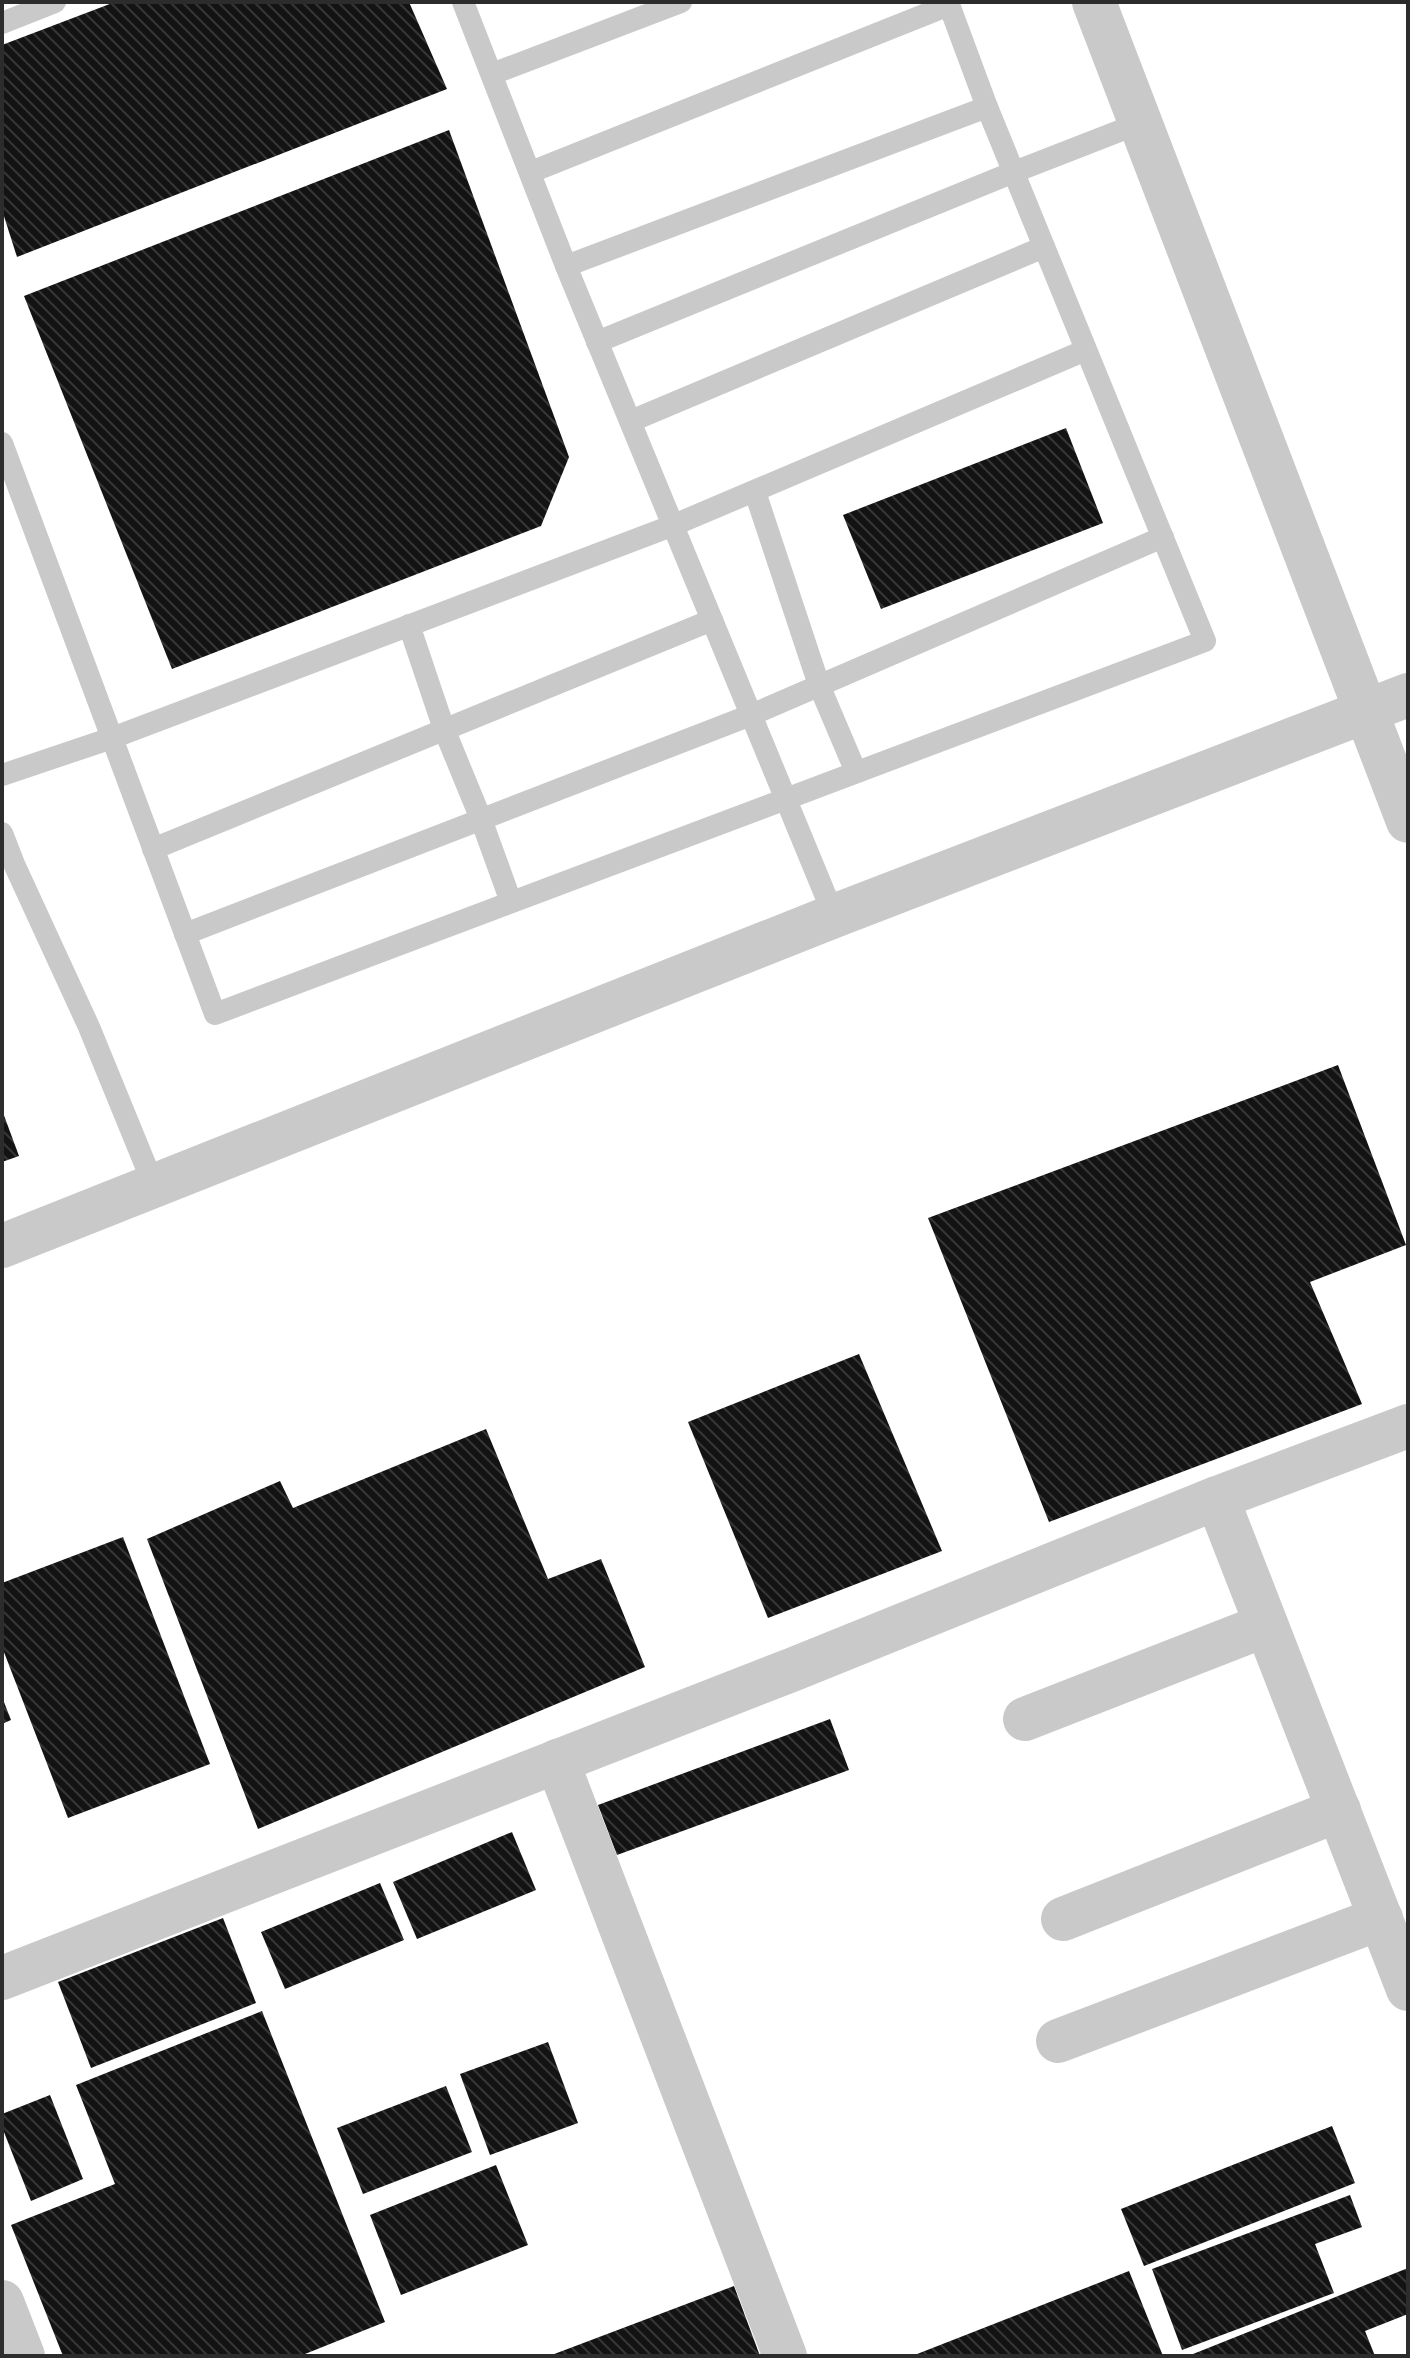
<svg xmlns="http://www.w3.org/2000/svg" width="1410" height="2358" font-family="'Alegreya Sans',sans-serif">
	<defs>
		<pattern id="building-back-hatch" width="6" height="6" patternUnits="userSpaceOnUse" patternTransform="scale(2)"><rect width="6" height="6" fill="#131313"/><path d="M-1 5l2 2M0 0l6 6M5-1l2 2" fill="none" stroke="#363636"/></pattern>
	</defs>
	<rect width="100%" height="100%" fill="#fff"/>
	<!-- building -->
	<g fill="url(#building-back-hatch)">
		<polygon points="115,2 409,2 447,89 17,257 2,210 2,45"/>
		<polygon points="449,130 569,457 541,526 172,669 24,296"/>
		<polygon points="1066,428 1103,523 881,609 843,515"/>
		<polygon points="1338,1065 1406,1245 1310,1282 1362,1404 1049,1522 928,1218"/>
		<polygon points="2,1110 19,1156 2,1162"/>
		<polygon points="859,1354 942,1551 768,1618 688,1422"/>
		<polygon points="486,1429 548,1579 601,1559 645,1667 258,1829 147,1539 280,1481 293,1508"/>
		<polygon points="123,1537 210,1764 68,1818 2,1647 2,1583"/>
		<polygon points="2,1697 11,1720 2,1724"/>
		<polygon points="830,1719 849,1770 617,1855 598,1805"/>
		<polygon points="512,1832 536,1890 417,1939 393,1882"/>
		<polygon points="380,1883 404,1940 285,1989 261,1932"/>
		<polygon points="223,1918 256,2003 91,2068 58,1982"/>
		<polygon points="262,2011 385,2322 300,2356 63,2356 11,2225 115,2184 76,2085"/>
		<polygon points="548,2042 578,2123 490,2155 460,2074"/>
		<polygon points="446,2086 472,2152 363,2194 337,2128"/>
		<polygon points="50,2095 83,2179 31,2201 2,2127 2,2114"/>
		<polygon points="1332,2126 1355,2183 1144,2266 1121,2209"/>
		<polygon points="496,2165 528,2245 401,2295 370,2215"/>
		<polygon points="1350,2195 1362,2227 1315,2244 1334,2293 1182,2350 1152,2269"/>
		<polygon points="1408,2268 1408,2314 1365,2331 1375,2356 1188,2356"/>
		<polygon points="1129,2271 1163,2356 912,2356"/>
		<polygon points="734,2286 760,2356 549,2356"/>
	</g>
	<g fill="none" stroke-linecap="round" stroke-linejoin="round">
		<!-- service -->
		<g stroke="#c9c9c9" stroke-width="22">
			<polyline points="463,2 566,266 834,916"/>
			<polyline points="948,2 987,107 1205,641 215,1014 112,738 674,525 1086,350"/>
			<polyline points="2,23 55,2"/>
			<polyline points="492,74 681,2"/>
			<polyline points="531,172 949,5"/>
			<polyline points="566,266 987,107"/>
			<polyline points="597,342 1014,172 1140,123"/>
			<polyline points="631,421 1044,247"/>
			<polyline points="2,443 112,738 2,775"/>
			<polyline points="755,492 819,685 856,772"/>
			<polyline points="409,625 444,729 481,819 511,902"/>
			<polyline points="2,833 14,864 89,1027 154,1186"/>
			<polyline points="153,849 712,620"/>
			<polyline points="185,934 751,715 1163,537"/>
		</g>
		<!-- minor -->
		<g stroke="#c9c9c9" stroke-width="44">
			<polyline points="1217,1498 1408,1989"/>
			<polyline points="1025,1719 1266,1625"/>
			<polyline points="557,1761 785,2356"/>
			<polyline points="1063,1919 1339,1810"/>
			<polyline points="2,1978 794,1669 1217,1498 1408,1426"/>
			<polyline points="1058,2041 1381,1918"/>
			<polyline points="2,2302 23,2356"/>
		</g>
		<!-- tertiary -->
		<g stroke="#c9c9c9" stroke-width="44">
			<polyline points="1094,2 1408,821"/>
			<polyline points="2,1246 834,916 1408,695"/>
		</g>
	</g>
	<!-- border -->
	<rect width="1410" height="2358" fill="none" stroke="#2c2c2c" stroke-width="8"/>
</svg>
